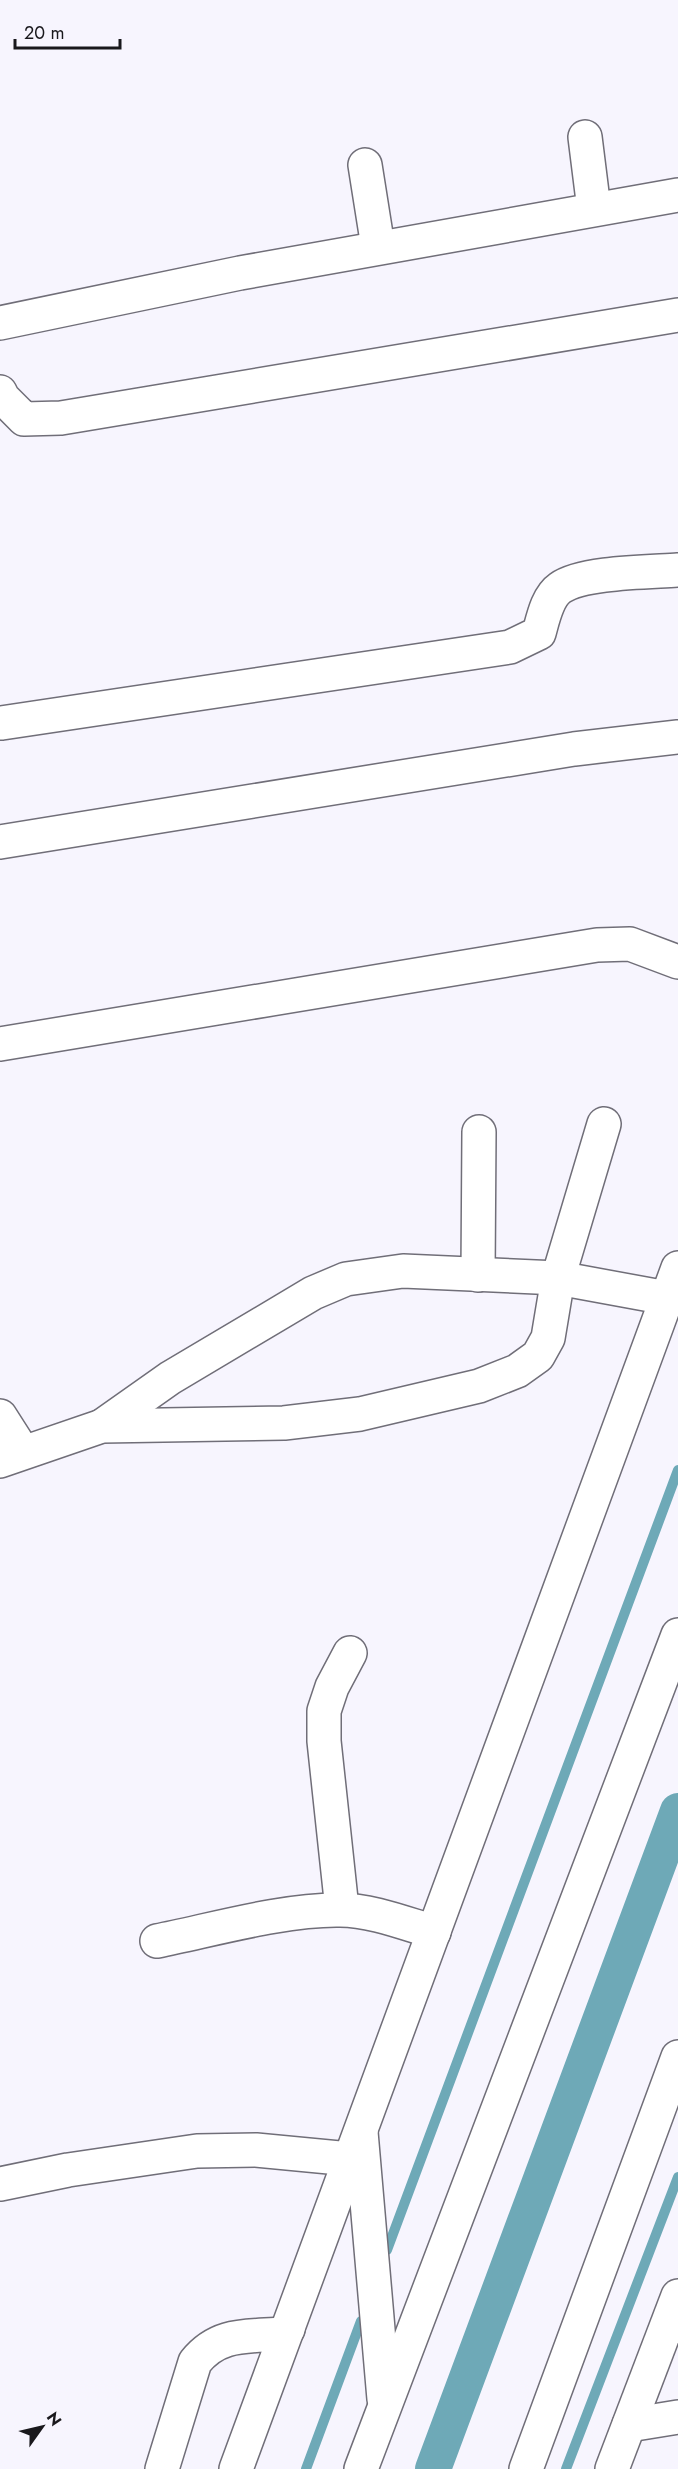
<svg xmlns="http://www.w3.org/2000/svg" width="678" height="2469" font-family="Jost,sans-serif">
	<rect width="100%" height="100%" fill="#f7f5fe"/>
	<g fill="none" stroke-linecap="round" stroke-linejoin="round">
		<!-- stream -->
		<g stroke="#6ea9b7" stroke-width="10">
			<polyline points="387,2250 678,1470"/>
			<polyline points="306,2469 361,2321"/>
			<polyline points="566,2469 678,2177"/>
		</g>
		<!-- canal -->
		<polyline stroke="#6ea9b7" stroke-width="36" points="433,2469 678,1811"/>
		<defs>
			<g id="minor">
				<polyline points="585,137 594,209"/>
				<polyline points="365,165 378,247"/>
				<polyline points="0,323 240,273 678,195"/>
				<polyline points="0,392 3,398 24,419 61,418 678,315"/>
				<path d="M2 723 510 647 539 633C543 619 547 597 560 588 582 572 649 572 678 570"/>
				<polyline points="0,842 574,749 678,737"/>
				<polyline points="0,1044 597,945 630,944 678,962"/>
				<polyline points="478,1275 479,1132"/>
				<polyline points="0,1416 23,1452"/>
				<polyline points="102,1426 170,1378 313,1293 346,1279 403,1271 558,1278 667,1298"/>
				<polyline points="0,1461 102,1426 284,1423 360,1414 479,1386 517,1371 538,1356 548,1338 558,1278 604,1124"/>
				<polyline points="342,1909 324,1741 324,1711 332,1687 350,1653"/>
				<path d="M157 1941C212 1930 285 1909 340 1910 371 1910 404 1923 434 1932"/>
				<polyline points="0,2184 68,2170 197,2151 256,2150 350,2159"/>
				<polyline points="629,2425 678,2417"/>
				<path d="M162 2469 195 2362C219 2332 248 2337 283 2334L288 2329"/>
			</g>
			<g id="major">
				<polyline points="236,2469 678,1268"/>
				<polyline points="612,2469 678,2296"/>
			</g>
			<g id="highway">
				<polyline points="361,2132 384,2399"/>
				<polyline points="361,2469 678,1635"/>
				<polyline points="526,2469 678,2057"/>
			</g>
		</defs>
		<!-- minor casing -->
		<use href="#minor" stroke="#706e78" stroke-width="36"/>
		<!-- major casing -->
		<use href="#major" stroke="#706e78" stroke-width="36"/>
		<!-- highway casing -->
		<use href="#highway" stroke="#706e78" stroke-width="36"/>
		<!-- minor -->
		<use href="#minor" stroke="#fff" stroke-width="33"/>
		<!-- major -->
		<use href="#major" stroke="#fff" stroke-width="33"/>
		<!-- highway -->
		<use href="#highway" stroke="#fff" stroke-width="33"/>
	</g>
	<!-- north arrow -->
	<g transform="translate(42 2427) rotate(56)" stroke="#f7f5fe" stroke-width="4.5" paint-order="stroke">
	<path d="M0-4.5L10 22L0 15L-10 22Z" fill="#19181c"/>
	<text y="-9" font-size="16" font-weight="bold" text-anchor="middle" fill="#19181c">N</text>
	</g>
	<!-- scale -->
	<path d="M15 39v9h105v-9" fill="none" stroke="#19181c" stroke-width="3"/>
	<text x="24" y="39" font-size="18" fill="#19181c" stroke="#f7f5fe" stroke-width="4.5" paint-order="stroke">20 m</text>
</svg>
